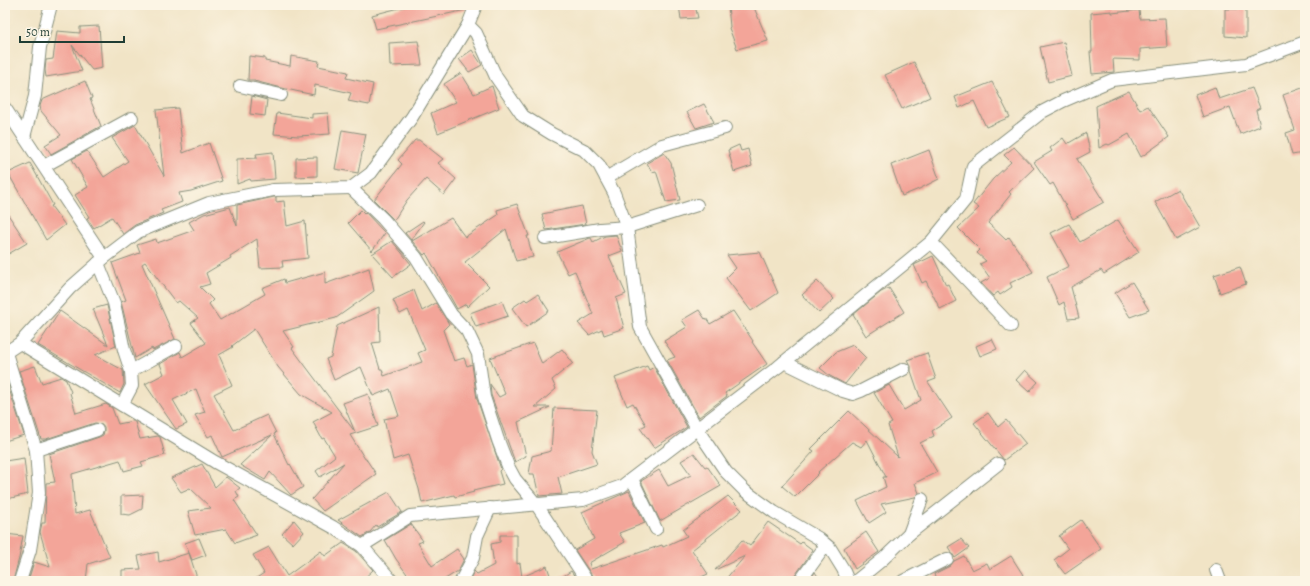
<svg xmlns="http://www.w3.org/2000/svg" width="1310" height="586" font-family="Alegreya,serif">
	<rect width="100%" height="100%" fill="#fcf5e5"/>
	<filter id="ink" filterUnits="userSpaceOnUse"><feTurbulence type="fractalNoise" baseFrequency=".025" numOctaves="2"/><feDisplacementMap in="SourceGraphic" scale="8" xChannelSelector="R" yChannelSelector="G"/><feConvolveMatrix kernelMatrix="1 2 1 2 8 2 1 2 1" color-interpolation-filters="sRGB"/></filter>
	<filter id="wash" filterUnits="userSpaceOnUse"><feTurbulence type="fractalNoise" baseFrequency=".012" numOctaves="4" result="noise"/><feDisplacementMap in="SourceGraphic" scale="16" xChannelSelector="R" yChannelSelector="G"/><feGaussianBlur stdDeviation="0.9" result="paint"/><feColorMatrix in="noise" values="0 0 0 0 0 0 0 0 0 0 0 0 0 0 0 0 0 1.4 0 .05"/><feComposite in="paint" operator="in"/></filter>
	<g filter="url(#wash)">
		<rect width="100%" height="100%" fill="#f1e4c6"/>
		<g id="blocks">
			<!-- building -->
			<g fill="#f3a599">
				<polygon points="411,5 466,5 466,10 376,29 372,15"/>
				<polygon points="679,5 695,5 698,18 681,19"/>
				<polygon points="728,5 753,5 768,41 737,49 729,28 730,27"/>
				<polygon points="1225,9 1246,9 1246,38 1225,36"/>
				<polygon points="1139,10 1140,19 1165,18 1167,47 1140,49 1140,60 1113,59 1114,72 1092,74 1090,52 1092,52 1091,13 1112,11 1112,13"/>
				<polygon points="99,26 102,68 92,70 72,45 82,71 46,77 45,70 46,60 53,59 57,31 80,33 80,27"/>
				<polygon points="418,41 422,65 390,66 389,43"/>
				<polygon points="1064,42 1072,76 1048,82 1040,47"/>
				<polygon points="472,50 482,65 469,72 459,59"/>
				<polygon points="249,56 265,58 265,61 290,66 291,56 319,61 318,66 348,72 346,78 373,84 369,105 348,101 351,93 315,85 314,95 286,89 254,81 255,80 248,80"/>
				<polygon points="914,62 930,97 902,109 885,75"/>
				<polygon points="461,73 474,94 492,86 499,108 438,133 431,113 456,102 444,84"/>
				<polygon points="85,81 92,98 90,99 101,126 51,154 45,145 61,135 41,111 40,106 42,100"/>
				<polygon points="992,82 1010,117 986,127 974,101 959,108 955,97"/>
				<polygon points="1215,87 1219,99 1252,88 1260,108 1256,110 1260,126 1240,134 1230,107 1203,117 1195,95"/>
				<polygon points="1305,87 1305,154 1303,153 1292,155 1286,133 1295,130 1283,95"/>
				<polygon points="1129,91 1140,110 1148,106 1169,137 1141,157 1129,134 1109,145 1107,144 1099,148 1096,106"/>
				<polygon points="252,96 267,100 265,116 250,114"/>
				<polygon points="704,104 714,122 696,128 687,112"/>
				<polygon points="178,108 183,153 209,143 222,181 191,191 179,193 182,202 161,210 163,213 135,225 123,234 112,217 94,228 87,218 89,217 75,195 88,187 72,159 87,151 104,177 128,161 112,138 135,125 164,176 156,110"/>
				<polygon points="277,113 312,118 312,114 328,113 330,134 298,136 274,134"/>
				<polygon points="342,130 366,134 358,173 335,169"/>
				<polygon points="1086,133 1090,152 1077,159 1104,202 1073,219 1053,183 1050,185 1034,162 1052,151 1050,148 1063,138 1067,144"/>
				<polygon points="415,140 419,140 443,159 438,163 456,179 444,195 426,179 407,200 394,220 374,200 402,164 398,160"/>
				<polygon points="739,145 741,151 748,149 752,166 734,172 728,150"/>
				<polygon points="1014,147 1034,168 1009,192 1011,194 988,223 1006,240 1009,237 1033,272 1010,283 1012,287 1000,295 998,292 993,296 981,283 990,278 980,264 986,261 977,253 980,250 958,228 979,208 973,204 993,179 1011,162 1004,155"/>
				<polygon points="929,150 939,179 919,189 902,196 891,165"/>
				<polygon points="273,152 275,179 251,181 250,179 237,184 237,159 257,158 256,154"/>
				<polygon points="664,153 671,163 680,200 666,202 656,171 652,172 647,163"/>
				<polygon points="317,157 317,176 296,177 296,158"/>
				<polygon points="30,163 53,205 51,206 65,225 46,240 8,173"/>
				<polygon points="1178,189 1200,227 1176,240 1155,202"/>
				<polygon points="274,197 276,197 276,202 284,201 287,226 305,221 308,258 282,261 283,267 260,268 257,239 230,256 231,258 206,273 210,284 200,287 213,300 209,304 220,320 265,294 262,288 284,279 285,283 325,272 325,284 369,268 374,291 336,318 283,331 294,347 292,348 355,432 343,403 368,394 378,426 350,435 365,459 366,459 376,474 323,511 312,499 344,463 320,477 316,471 335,456 324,438 322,439 313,422 332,412 301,394 278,367 254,329 232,346 233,347 219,355 232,385 214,394 234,430 267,415 276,433 274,434 289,465 290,464 303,487 291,495 270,472 265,480 240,465 272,435 222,457 212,435 208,437 195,415 205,412 196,389 173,400 187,424 176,429 145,384 164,374 160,364 180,352 182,357 206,343 191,323 198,318 179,301 176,303 145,262 142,264 175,339 153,350 152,348 135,358 121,302 126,300 112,263 140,253 137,245 156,239 157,243 194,230 189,222 204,214 230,207 237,226 237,205"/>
				<polygon points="517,204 529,236 527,236 533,257 516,261 506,229 465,262 489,286 467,307 466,304 457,309 426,253 424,255 412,241 451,218 465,237 498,215 497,210"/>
				<polygon points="582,206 586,224 546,230 542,214"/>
				<polygon points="5,210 27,243 5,256"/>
				<polygon points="361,210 364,213 365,212 385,233 372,251 348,223"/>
				<polygon points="1118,220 1139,252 1104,274 1101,270 1071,287 1079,318 1068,319 1064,302 1059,305 1047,277 1069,266 1051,233 1069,224 1080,242"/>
				<polygon points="423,221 424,222 411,240 405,233"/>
				<polygon points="616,235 622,251 609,256 626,294 616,298 624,328 604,335 602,329 589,335 578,323 593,314 575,271 568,274 557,252 590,238 591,238 593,242 605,236"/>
				<polygon points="392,241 411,264 393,277 372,254"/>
				<polygon points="760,252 778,293 751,311 726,278 736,268 727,255"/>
				<polygon points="933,256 946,285 948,284 956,301 940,309 926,281 922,283 914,265"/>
				<polygon points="1240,267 1246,284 1220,293 1214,275"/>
				<polygon points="817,281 834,299 819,313 802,295"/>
				<polygon points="1132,282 1149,310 1130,317 1115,293"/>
				<polygon points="889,288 904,312 866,336 853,315 881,292"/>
				<polygon points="414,290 422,311 436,303 449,324 443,330 454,361 464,358 467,366 472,364 477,399 501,469 499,471 503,484 473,491 474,492 455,497 454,495 422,503 419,489 408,455 393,460 384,419 399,416 390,389 373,396 361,367 334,380 326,359 331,357 337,326 379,307 380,342 372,343 380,369 382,369 384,376 422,362 418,353 425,350 408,310 400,314 393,300"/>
				<polygon points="538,294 549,311 526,327 512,308 525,299 527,301"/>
				<polygon points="502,301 508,316 476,327 470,313"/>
				<polygon points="107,305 116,346 95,355 123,370 124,384 120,393 38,345 60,311 108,345 93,309"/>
				<polygon points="699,310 705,319 706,318 710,324 733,311 753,341 752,342 767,364 725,393 727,396 699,417 667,360 675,357 664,341 687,327 682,320"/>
				<polygon points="992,339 997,349 980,356 976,346"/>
				<polygon points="533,343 542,364 562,349 573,363 552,380 556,389 535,407 550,407 518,422 526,456 515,462 491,395 490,384 499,397 505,394 490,358"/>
				<polygon points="853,345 866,358 845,384 830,376 820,368 836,352"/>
				<polygon points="927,353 936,379 928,382 952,418 932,431 934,436 920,443 937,472 915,483 919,493 915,497 881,504 886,512 869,523 857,501 886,487 883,477 886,477 867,440 861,447 852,442 818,472 819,473 795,497 782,486 814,451 811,449 849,411 898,457 888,425 892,423 874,393 889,385 904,410 921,400 911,371 911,366 907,360"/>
				<polygon points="35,366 42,383 61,377 66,380 71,392 70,393 76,413 106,404 112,408 118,424 133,421 135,422 140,439 158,436 160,437 165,455 141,462 143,466 124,471 120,460 72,474 75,514 90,510 110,557 88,564 86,581 28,581 34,562 50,567 40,532 42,523 45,523 46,483 55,482 49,454 99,437 103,435 104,431 104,427 102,424 95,423 46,439 41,439 19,371"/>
				<polygon points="647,366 649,370 654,367 687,427 654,448 640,428 646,425 633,403 627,406 615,378"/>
				<polygon points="1025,370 1038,382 1029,392 1016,380"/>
				<polygon points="5,376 24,435 5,441"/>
				<polygon points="554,408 597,410 592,451 597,464 558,477 562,494 539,496 534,474 529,474 532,456 551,451"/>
				<polygon points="988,413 998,427 1006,420 1026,444 1004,460 974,423"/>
				<polygon points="694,453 705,467 707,466 721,486 660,521 641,481 659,470 668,486 691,475 681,461"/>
				<polygon points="24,458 28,494 7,499 5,491 5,461"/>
				<polygon points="202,464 215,487 226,477 240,488 236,491 239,497 234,500 257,535 235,543 226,529 195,535 188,511 211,508 190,488 181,492 171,478"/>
				<polygon points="629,491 645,523 619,533 625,542 589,563 591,569 662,545 663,547 687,536 683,530 728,496 742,510 692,550 708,574 692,581 594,581 593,577 575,550 594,539 582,512"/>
				<polygon points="389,492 402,512 377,527 376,525 370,532 362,537 338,520"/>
				<polygon points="143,495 142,509 130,515 121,514 121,496"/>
				<polygon points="294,520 304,532 293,544 282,534"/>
				<polygon points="1081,520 1101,549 1065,574 1054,560 1068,549 1059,536"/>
				<polygon points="768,522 800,544 802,542 813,550 794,577 793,581 724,581 745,556 715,570 742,540 750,546"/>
				<polygon points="411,524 423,541 418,543 432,566 457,549 464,559 458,571 442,581 412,581 396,559 385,540"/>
				<polygon points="866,532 879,552 855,569 844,548"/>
				<polygon points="5,534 23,536 19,558 13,581 5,581"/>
				<polygon points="500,535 517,535 517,564 520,563 522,577 547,566 552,581 469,581 474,571 477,574 494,565 491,544 500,542"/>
				<polygon points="199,538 206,555 192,560 185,543"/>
				<polygon points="961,539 969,548 955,558 948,547"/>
				<polygon points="343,543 356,551 373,570 361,581 252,581 264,573 253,555 269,547 287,576 321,551 325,556"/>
				<polygon points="158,552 159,562 189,553 198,581 122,581 122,570 141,569 138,556"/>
				<polygon points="964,556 972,570 987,563 990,569 1011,556 1023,575 1012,581 937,581 934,574 950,566 954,561"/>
				<polygon points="571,571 578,581 556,581"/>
				<polygon points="815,572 821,581 809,581"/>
			</g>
		</g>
	</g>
	<g filter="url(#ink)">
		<use href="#blocks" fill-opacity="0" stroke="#88907d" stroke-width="1"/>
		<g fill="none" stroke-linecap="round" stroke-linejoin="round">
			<defs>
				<g id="minor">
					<polyline points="468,25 476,33 496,77 523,116 552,134 584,150 599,165 614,193 627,227 640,327 697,429 726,472 745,491 774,512 818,538 830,548 843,569 848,581"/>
					<polyline points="240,86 281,95"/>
					<polyline points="5,108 104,258"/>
					<polyline points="24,137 35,96 40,47 51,5"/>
					<polyline points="44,166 132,118"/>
					<polyline points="606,178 662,145 725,128"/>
					<polyline points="351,188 383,219 416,257 451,314 467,331 478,354 484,397 498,440 508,466 515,479 536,504 587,581"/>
					<polyline points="545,238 600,229 627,227 697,205"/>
					<polyline points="931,242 1011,326"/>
					<polyline points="98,263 114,303 124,350 131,371 132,386 122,405"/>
					<polyline points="20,343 215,462 333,527 362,546 392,581"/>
					<polyline points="5,353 20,343 70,288 104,258 138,232 209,203 273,190 351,188 371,173 412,117 468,25 476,5"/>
					<polyline points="6,353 36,450 39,493 30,550 20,581"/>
					<polyline points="784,362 843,391 853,394 861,391 904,369"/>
					<polyline points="131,371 176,346"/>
					<polyline points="36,450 97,430"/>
					<polyline points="632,479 656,529"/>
					<polyline points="909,534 998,464"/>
					<polyline points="362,546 410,516 583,500 622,486 778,367 931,242 966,199 973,166 1042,112 1063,101 1112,80 1246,64 1305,42"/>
					<polyline points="1216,570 1220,581"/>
					<polyline points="461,581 473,558 477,536 490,508"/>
					<polyline points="800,581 826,545"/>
					<polyline points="856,581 883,559 909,534 922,499"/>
					<polyline points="903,581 947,559"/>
				</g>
			</defs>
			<!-- minor casing -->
			<use href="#minor" stroke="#88907d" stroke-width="14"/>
			<!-- minor -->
			<use href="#minor" stroke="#fff" stroke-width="12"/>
		</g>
	</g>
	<!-- margin -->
	<rect width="1310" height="586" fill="none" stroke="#fcf5e5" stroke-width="20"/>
	<!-- scale -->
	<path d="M20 36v6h104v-6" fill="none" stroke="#1f3d34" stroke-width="2"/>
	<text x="26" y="36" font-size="12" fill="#1f3d34" stroke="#fcf5e5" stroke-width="3" paint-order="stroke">50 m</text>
</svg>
